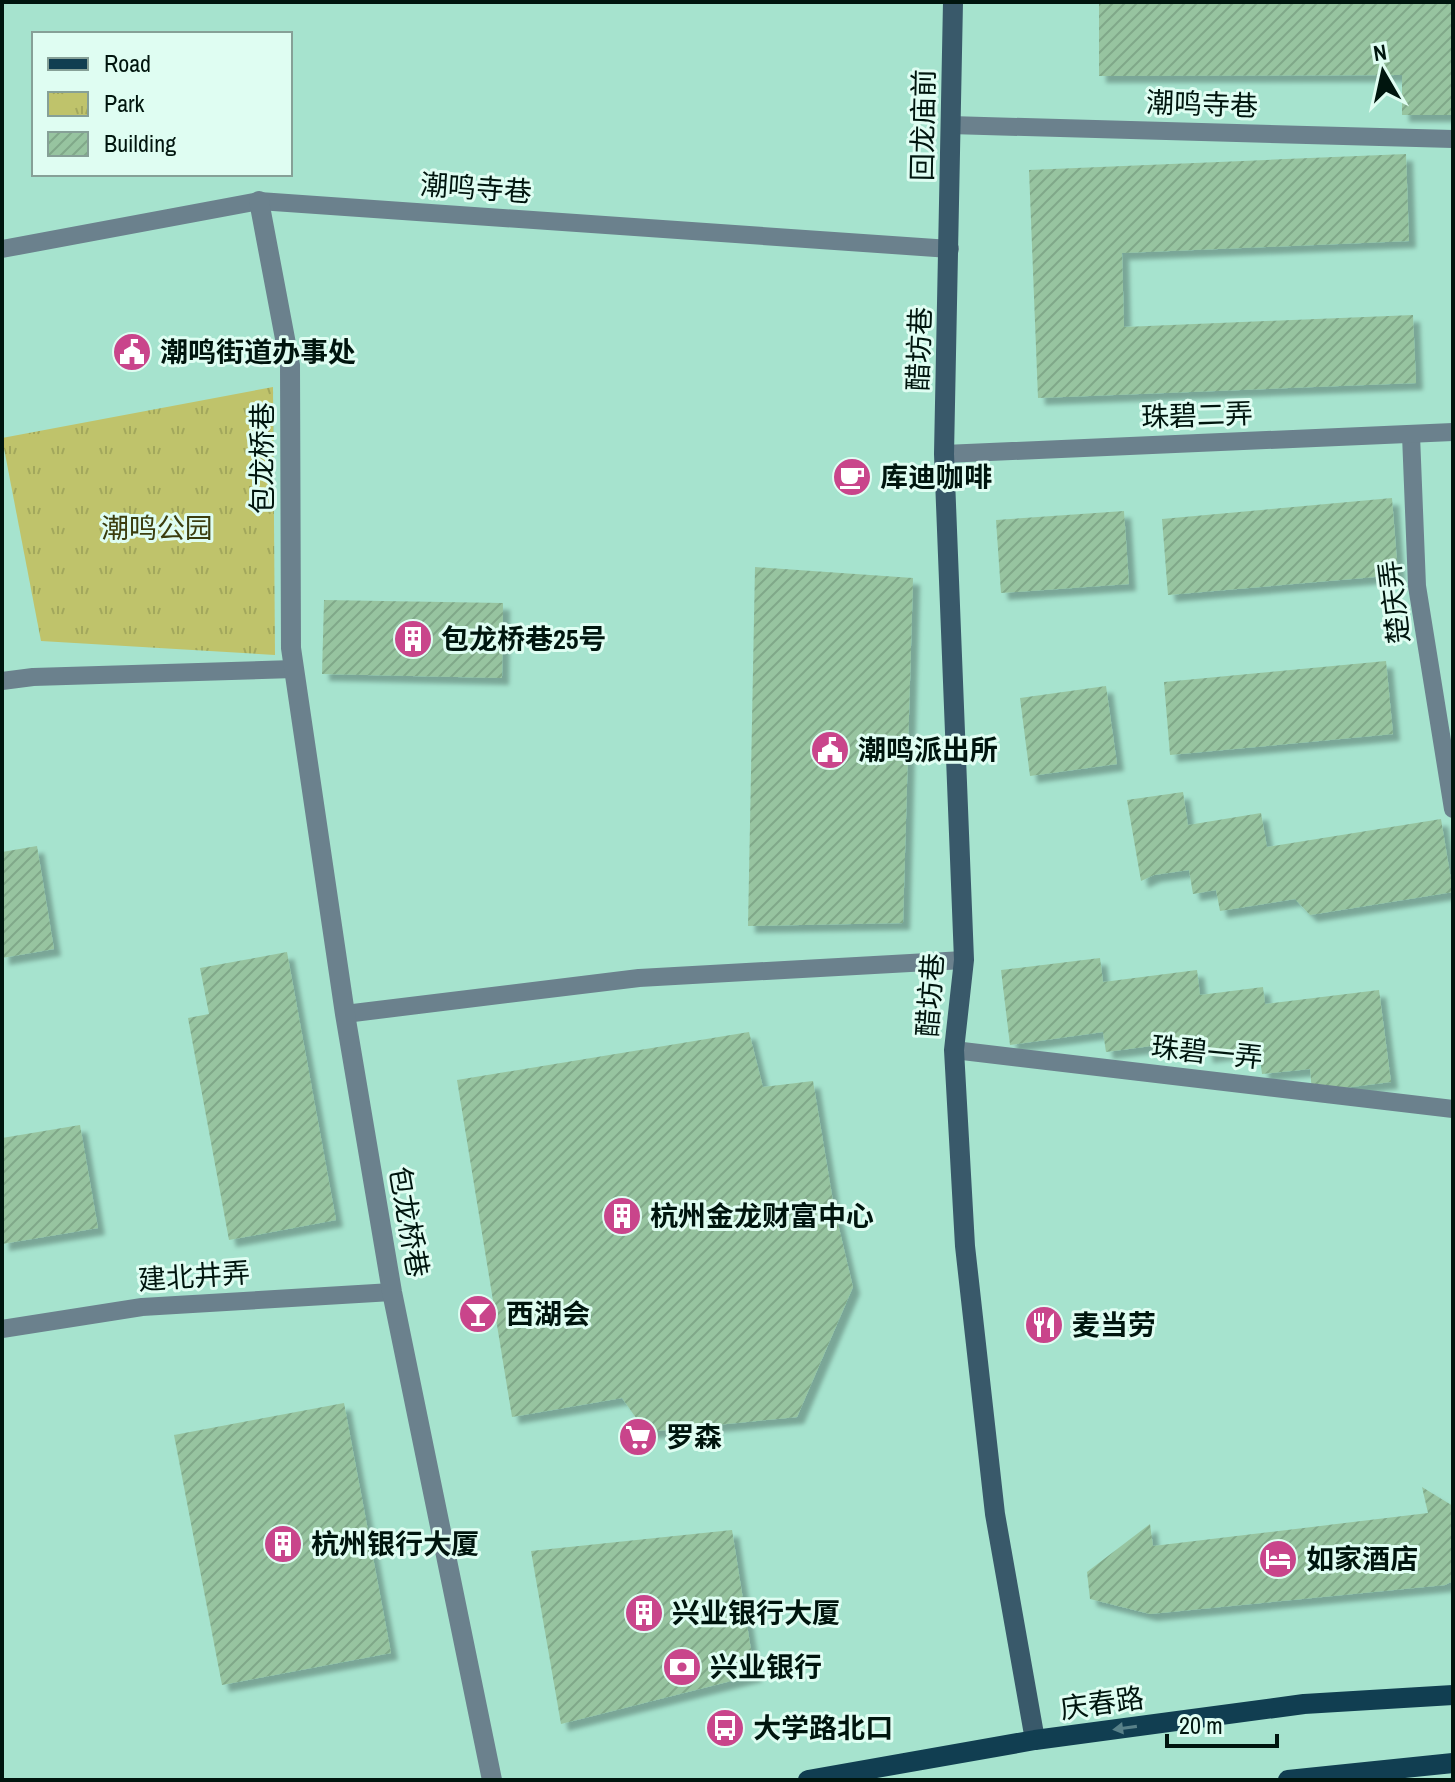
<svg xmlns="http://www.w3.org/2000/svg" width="1455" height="1782" font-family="'Archivo Narrow','Noto Sans SC',sans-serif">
	<defs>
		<pattern id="park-tufts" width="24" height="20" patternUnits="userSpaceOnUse" patternTransform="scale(2)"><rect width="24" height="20" fill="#bfc36b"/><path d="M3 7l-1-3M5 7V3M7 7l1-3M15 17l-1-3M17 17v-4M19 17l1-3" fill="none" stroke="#a2a75c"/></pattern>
		<pattern id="building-hatch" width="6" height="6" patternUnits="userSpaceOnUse" patternTransform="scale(2)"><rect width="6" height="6" fill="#97c4a0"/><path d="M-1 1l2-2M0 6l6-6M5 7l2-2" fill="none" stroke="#80a889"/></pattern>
		<filter id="shadow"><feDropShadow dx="7" dy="7" stdDeviation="2" flood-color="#0004"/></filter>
	</defs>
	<rect width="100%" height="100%" fill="#a6e3ce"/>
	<!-- park -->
	<polygon fill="url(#park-tufts)" points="273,387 275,655 41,641 2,438"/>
	<!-- building -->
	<g fill="url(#building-hatch)" filter="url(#shadow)">
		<polygon points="1099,2 1453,2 1453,115 1402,115 1402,75 1099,76"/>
		<polygon points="1406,154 1409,241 1122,253 1124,327 1413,315 1416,383 1038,398 1029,170"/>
		<polygon points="1392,498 1398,575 1168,595 1162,519"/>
		<polygon points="1124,511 1129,584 1001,593 996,520"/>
		<polygon points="755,567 913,578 903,923 748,926"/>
		<polygon points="324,600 503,603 502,678 322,674"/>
		<polygon points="1386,661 1393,734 1170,755 1164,682"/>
		<polygon points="1106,686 1117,764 1030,776 1020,698"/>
		<polygon points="1183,792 1188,825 1261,813 1267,847 1441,819 1453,892 1310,915 1295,899 1220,911 1216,890 1193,894 1189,870 1154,875 1141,881 1127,800"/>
		<polygon points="37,846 54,949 2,958 2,852"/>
		<polygon points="287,952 336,1220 229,1240 188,1018 209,1014 200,968"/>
		<polygon points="1100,958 1103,982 1197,970 1200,995 1263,987 1265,1004 1379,990 1391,1082 1312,1092 1310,1069 1262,1074 1259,1049 1206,1056 1204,1039 1106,1052 1103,1032 1010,1045 1001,970"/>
		<polygon points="749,1032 763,1087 813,1081 834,1207 853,1287 797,1417 646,1432 622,1398 512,1417 457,1080"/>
		<polygon points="80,1125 98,1228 2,1244 2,1138"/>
		<polygon points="344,1403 391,1653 222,1685 174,1435"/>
		<polygon points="1422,1487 1453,1506 1453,1581 1445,1585 1150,1614 1090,1599 1087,1572 1150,1524 1153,1546 1428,1513"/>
		<polygon points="732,1530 755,1675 561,1724 531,1551"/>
	</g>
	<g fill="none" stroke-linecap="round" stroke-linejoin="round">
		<!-- lane -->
		<g stroke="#6b818d" stroke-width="18">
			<polyline points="950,125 1453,139"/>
			<polyline points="2,249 259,201 950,249"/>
			<polyline points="1411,435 1417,586 1453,809"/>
			<polyline points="944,454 1453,432"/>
			<polyline points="2,681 33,677 294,669"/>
			<polyline points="345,1014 639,978 964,960"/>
			<polyline points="954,1050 1453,1109"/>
			<polyline points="2,1329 142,1307 392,1292"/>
		</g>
		<!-- street -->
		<polyline stroke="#6b818d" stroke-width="20" points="259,201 290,365 291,648 345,1014 392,1292 492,1780"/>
		<!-- secondary -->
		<polyline stroke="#39596a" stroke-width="20" points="953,2 944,454 964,960 954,1050 965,1246 995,1514 1035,1740"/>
		<!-- primary -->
		<g stroke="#113e51" stroke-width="20">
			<polyline points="808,1780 1035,1740 1304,1704 1453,1695"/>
			<polyline points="1288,1780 1453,1763"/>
		</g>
	</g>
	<!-- one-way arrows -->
	<defs><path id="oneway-solid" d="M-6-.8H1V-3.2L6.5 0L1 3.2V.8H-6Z" transform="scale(2)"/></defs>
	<use fill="#598189" href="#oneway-solid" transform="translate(1125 1728) rotate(172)"/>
	<!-- icons -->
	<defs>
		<symbol id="civic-disc" viewBox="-11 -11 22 22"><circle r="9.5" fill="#c9458b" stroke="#dffdf2"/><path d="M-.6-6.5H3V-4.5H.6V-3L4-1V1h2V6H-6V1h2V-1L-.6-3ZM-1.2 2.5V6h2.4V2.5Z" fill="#fff"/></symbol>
		<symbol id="cafe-disc" viewBox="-11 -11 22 22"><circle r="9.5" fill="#c9458b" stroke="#dffdf2"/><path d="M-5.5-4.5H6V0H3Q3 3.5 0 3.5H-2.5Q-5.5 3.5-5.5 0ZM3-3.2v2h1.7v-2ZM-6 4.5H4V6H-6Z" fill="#fff"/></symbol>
		<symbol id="building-disc" viewBox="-11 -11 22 22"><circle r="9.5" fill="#c9458b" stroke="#dffdf2"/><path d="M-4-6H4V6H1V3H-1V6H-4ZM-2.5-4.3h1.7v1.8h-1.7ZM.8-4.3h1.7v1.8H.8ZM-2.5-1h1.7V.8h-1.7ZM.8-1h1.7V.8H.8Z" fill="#fff"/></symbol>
		<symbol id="bar-disc" viewBox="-11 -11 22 22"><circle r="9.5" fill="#c9458b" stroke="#dffdf2"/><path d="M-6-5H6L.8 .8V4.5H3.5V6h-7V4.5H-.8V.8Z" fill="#fff"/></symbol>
		<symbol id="restaurant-disc" viewBox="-11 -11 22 22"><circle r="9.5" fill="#c9458b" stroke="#dffdf2"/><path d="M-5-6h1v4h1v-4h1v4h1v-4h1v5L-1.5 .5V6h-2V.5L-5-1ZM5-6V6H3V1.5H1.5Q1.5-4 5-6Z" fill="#fff"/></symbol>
		<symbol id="supermarket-disc" viewBox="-11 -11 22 22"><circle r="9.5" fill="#c9458b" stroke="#dffdf2"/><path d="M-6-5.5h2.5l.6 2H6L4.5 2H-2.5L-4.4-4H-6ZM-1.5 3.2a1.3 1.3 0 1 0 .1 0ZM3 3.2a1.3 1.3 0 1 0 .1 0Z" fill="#fff"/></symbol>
		<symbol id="hotel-disc" viewBox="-11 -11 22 22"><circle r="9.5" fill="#c9458b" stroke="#dffdf2"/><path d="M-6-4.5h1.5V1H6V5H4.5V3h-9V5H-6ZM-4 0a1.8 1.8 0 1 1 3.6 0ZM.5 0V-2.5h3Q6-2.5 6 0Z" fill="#fff"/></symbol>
		<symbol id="bank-disc" viewBox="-11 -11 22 22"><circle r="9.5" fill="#c9458b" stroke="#dffdf2"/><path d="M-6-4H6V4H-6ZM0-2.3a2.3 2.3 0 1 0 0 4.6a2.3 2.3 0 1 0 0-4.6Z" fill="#fff"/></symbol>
		<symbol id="bus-disc" viewBox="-11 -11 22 22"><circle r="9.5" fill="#c9458b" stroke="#dffdf2"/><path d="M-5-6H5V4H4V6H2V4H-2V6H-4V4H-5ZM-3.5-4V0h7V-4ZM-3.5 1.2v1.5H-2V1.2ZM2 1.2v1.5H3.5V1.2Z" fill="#fff"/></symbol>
	</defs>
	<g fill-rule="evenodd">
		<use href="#civic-disc" x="110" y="330" width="44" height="44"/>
		<use href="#cafe-disc" x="830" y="455" width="44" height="44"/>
		<use href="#building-disc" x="391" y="617" width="44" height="44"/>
		<use href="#civic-disc" x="808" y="728" width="44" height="44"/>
		<use href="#building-disc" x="600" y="1194" width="44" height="44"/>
		<use href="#bar-disc" x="456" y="1292" width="44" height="44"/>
		<use href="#restaurant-disc" x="1022" y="1303" width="44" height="44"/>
		<use href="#supermarket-disc" x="616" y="1415" width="44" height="44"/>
		<use href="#building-disc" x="261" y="1522" width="44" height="44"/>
		<use href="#hotel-disc" x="1256" y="1537" width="44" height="44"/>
		<use href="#building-disc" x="622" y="1591" width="44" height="44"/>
		<use href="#bank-disc" x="660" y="1645" width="44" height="44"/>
		<use href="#bus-disc" x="703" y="1706" width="44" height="44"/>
	</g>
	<g text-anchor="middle" stroke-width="6" stroke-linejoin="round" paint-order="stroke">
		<!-- street labels -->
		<g font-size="28" fill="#00150e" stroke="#dffdf2">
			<text transform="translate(1202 104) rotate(2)" y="10">潮鸣寺巷</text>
			<text transform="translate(923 125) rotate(-89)" y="10">回龙庙前</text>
			<text transform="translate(476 188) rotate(4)" y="10">潮鸣寺巷</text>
			<text transform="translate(919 349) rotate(-88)" y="10">醋坊巷</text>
			<text transform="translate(1197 415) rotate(-2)" y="10">珠碧二弄</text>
			<text transform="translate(262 458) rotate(-90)" y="10">包龙桥巷</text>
			<text transform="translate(1394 602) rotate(-97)" y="10">楚庆弄</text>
			<text transform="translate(930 995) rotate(-86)" y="10">醋坊巷</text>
			<text transform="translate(1207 1052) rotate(6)" y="10">珠碧一弄</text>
			<text transform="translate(409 1222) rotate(80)" y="10">包龙桥巷</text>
			<text transform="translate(194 1276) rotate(-4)" y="10">建北井弄</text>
			<text transform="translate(1102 1703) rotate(-8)" y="10">庆春路</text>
		</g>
		<!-- poi labels -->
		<g font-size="28" font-weight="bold" fill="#00150e" stroke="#dffdf2" text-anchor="start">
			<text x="160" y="362">潮鸣街道办事处</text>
			<text x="880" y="487">库迪咖啡</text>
			<text x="441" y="649">包龙桥巷25号</text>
			<text x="858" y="760">潮鸣派出所</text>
			<text x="650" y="1226">杭州金龙财富中心</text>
			<text x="506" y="1324">西湖会</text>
			<text x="1072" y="1335">麦当劳</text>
			<text x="666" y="1447">罗森</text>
			<text x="311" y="1554">杭州银行大厦</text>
			<text x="1306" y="1569">如家酒店</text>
			<text x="672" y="1623">兴业银行大厦</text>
			<text x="710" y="1677">兴业银行</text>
			<text x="753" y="1738">大学路北口</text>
		</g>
		<!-- park labels -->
		<g font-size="28" fill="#3b3d0e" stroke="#dffdf2">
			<text x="157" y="538">潮鸣公园</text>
		</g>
	</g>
	<!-- border -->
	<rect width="1455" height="1782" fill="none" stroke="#00150e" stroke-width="8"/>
	<!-- legend -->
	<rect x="32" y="32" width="260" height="144" fill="#dffdf2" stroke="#86a097" stroke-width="2"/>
	<rect x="48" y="58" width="40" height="12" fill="#113e51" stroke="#86a097" stroke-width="2"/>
	<text x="104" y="72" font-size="24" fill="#00150e">Road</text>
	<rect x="48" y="92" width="40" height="24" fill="url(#park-tufts)" stroke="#86a097" stroke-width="2"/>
	<text x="104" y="112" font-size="24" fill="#00150e">Park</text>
	<rect x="48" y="132" width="40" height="24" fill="url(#building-hatch)" stroke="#86a097" stroke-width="2"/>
	<text x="104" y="152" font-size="24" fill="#00150e">Building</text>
	<!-- north arrow -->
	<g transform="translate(1383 72) rotate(351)" stroke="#dffdf2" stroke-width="6" paint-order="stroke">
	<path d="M0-6L14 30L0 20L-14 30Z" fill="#00150e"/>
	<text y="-12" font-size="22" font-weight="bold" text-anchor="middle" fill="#00150e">N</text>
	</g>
	<!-- scale -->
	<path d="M1167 1734v12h110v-12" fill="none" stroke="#00150e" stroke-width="4"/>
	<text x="1179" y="1734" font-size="24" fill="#00150e" stroke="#dffdf2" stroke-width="6" paint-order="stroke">20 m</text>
</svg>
